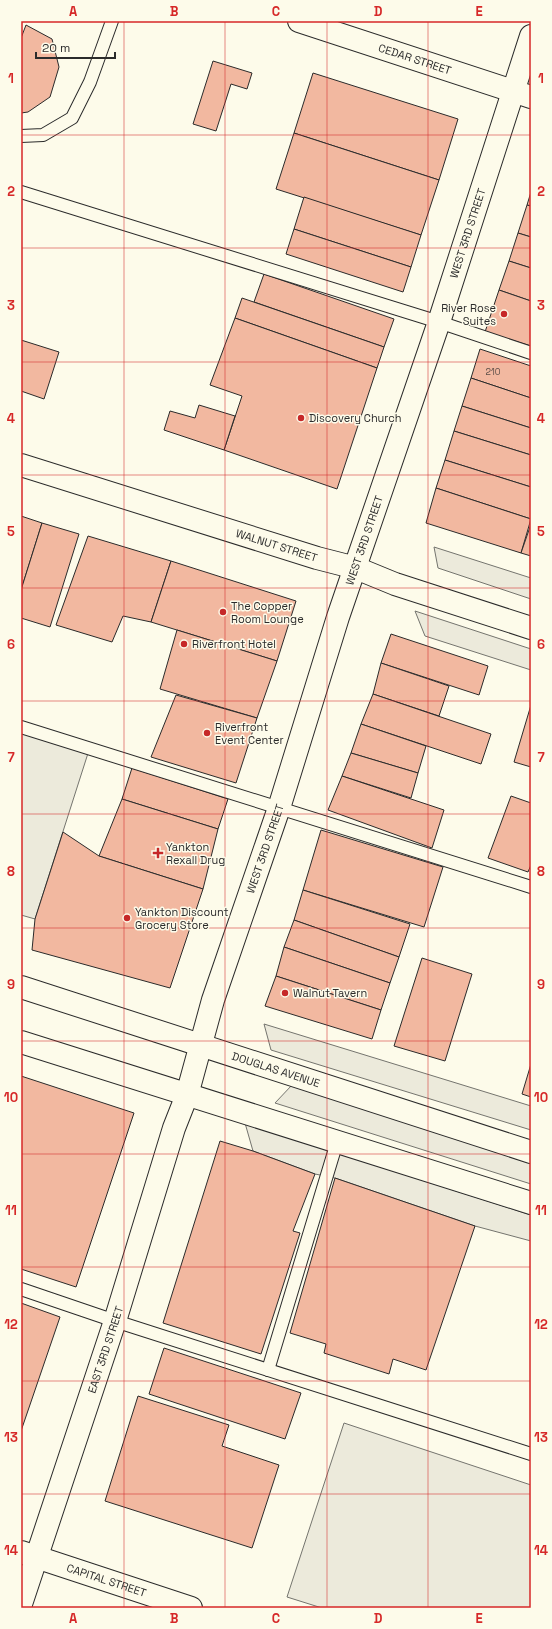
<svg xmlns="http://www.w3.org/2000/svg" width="552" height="1629" font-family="'Space Grotesk',sans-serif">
	<rect width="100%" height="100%" fill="#fdfbea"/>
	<!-- parking -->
	<g fill="#eceadb" stroke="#74746e">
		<polygon points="434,547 531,578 531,599 438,568"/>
		<polygon points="415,611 531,649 531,670 425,636"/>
		<polygon points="21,725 90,747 35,919 21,915"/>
		<polygon points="264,1024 531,1106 531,1130 271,1050"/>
		<polygon points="292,1085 531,1160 531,1184 275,1103"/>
		<polygon points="245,1123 531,1215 531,1241 475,1226 335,1178 315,1174 253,1151"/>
		<polygon points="344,1423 531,1485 531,1608 322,1608 287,1597"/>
	</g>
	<!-- building -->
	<g fill="#f2b8a0" stroke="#2b2b2b">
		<polygon points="26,25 52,39 59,67 50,97 28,112 21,113 21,38"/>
		<polygon points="213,61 252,73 247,89 231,84 216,131 193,124"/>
		<polygon points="313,73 458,119 439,180 294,133"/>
		<polygon points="294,133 439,180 421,235 276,189"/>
		<polygon points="531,192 531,206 527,205"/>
		<polygon points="304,197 421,235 411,267 294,229"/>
		<polygon points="527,205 531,206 531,237 518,233"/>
		<polygon points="294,229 411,267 403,292 286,254"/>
		<polygon points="518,233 531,237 531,268 509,261"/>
		<polygon points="509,261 531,268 531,301 499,290"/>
		<polygon points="264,274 394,319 384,347 254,302"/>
		<polygon points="499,290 531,301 531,346 485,332"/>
		<polygon points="242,298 384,347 377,368 235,318"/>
		<polygon points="235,318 377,368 337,489 224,450 242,396 210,385"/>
		<polygon points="21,340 59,352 44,399 21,391"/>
		<polygon points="480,349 531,366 531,398 471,378"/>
		<polygon points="471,378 531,398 531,428 462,406"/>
		<polygon points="199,405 235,416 224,450 164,430 170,411 195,418"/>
		<polygon points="462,406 531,428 531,455 454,431"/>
		<polygon points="454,431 531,455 531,487 445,460"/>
		<polygon points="445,460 531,487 531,519 436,488"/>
		<polygon points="436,488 531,519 521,553 426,523"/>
		<polygon points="21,516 42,523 21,590"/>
		<polygon points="42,523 79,534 50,627 21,618 21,590"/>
		<polygon points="531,524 531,556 521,553"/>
		<polygon points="88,536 171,561 151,622 123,616 112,642 56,625"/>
		<polygon points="171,561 296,601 277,661 151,622"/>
		<polygon points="177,630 277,661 257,718 160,689"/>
		<polygon points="391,634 488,666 479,695 381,663"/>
		<polygon points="381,663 449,686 439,716 373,694"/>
		<polygon points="373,694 491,734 481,764 361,724"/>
		<polygon points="176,695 257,718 236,783 151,757"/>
		<polygon points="531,705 531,767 514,762"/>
		<polygon points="361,724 426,746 418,773 351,753"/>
		<polygon points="351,753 418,773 411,798 342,776"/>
		<polygon points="132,768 228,799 218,829 122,799"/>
		<polygon points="342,776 444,810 432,848 328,810"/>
		<polygon points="511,796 531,803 531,865 528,872 488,858"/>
		<polygon points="122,799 218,829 203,889 99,856"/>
		<polygon points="321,830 443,867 424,927 303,890"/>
		<polygon points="63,832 99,856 203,889 170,988 32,950 35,919"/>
		<polygon points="303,890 410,924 399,957 294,920"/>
		<polygon points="294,920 399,957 390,983 284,947"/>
		<polygon points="284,947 390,983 381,1010 276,976"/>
		<polygon points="422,958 472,974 445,1061 394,1046"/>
		<polygon points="276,976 381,1010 372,1039 265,1006"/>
		<polygon points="531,1064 531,1097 522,1094"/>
		<polygon points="21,1076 134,1113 76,1287 21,1269"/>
		<polygon points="220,1141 253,1151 315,1174 293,1231 300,1233 261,1354 163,1323"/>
		<polygon points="335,1178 475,1226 426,1370 393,1359 389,1374 324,1353 326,1344 290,1333"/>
		<polygon points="21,1303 60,1317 21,1431"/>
		<polygon points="164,1348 301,1393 285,1439 149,1394"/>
		<polygon points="138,1396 229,1425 222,1446 279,1465 252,1548 105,1501"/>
	</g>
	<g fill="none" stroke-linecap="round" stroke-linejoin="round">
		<defs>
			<g id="service">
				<polyline points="21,136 43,135 72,118 90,82 112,21"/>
				<polyline points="21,192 439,322 531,353"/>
				<polyline points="21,727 531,887"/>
				<polyline points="21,1289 115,1321 531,1454"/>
				<polyline points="268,1370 337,1142"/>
			</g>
			<g id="minor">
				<path id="s1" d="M299 21 531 97"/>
				<path id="s2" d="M21 1552 191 1608"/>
				<path id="s3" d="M21 1604 115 1321 174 1128 187 1095 213 1000 279 808 338 617 439 322 531 36"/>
			</g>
			<g id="tertiary">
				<path id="s4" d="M21 465 317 558 356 568 395 584 531 628"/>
				<path id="s5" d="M21 987 531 1152"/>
				<polyline points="21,1042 531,1203"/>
			</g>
		</defs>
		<!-- service casing -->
		<use href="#service" stroke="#2b2b2b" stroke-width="14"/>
		<!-- minor casing -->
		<use href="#minor" stroke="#2b2b2b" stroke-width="24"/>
		<!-- tertiary casing -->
		<use href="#tertiary" stroke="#2b2b2b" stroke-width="24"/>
		<!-- service -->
		<use href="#service" stroke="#fdfbea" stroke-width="12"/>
		<!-- minor -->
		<use href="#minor" stroke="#fdfbea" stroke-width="22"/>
		<!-- tertiary -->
		<use href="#tertiary" stroke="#fdfbea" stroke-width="22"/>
	</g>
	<!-- grid -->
	<path fill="none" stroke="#d62828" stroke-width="1" stroke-opacity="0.55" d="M124 21V1608M225 21V1608M327 21V1608M428 21V1608M21 135H531M21 248H531M21 362H531M21 475H531M21 588H531M21 701H531M21 814H531M21 928H531M21 1041H531M21 1154H531M21 1267H531M21 1381H531M21 1494H531"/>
	<!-- markers -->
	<g fill="#c62828" stroke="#fdfbea" stroke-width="1.5">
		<circle cx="504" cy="314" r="4"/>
		<circle cx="301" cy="418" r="4"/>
		<circle cx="223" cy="612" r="4"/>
		<circle cx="184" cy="644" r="4"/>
		<circle cx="207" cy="733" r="4"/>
		<path d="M156 847h4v4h4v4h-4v4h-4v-4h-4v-4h4z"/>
		<circle cx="127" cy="918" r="4"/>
		<circle cx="285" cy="993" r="4"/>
	</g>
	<g text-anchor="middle" stroke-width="3" stroke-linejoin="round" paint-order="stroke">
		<!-- number labels -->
		<g font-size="9" fill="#5d4e48">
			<text x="493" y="375">210</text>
		</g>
		<!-- street labels -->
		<g font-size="11" fill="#2b2b2b" stroke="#fdfbea">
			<text dy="4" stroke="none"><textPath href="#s1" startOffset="122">CEDAR STREET</textPath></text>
			<text dy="4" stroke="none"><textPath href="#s3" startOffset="1442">WEST 3RD STREET</textPath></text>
			<text dy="4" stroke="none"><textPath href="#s3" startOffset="1118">WEST 3RD STREET</textPath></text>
			<text dy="4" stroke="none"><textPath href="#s4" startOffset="268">WALNUT STREET</textPath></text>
			<text dy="4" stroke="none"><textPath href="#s3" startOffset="794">WEST 3RD STREET</textPath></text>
			<text dy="4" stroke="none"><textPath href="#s5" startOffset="268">DOUGLAS AVENUE</textPath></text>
			<text dy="4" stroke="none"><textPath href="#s3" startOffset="268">EAST 3RD STREET</textPath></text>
			<text dy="4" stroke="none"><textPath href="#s2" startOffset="90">CAPITAL STREET</textPath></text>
		</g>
		<!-- poi labels -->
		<g font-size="11" fill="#2b2b2b" stroke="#fdfbea" text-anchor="start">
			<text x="496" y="312" text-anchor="end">River Rose<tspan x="496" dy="13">Suites</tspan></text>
			<text x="309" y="422">Discovery Church</text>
			<text x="231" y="610">The Copper<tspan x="231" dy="13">Room Lounge</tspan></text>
			<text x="192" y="648">Riverfront Hotel</text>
			<text x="215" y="731">Riverfront<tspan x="215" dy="13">Event Center</tspan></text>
			<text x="166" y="851">Yankton<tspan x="166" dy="13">Rexall Drug</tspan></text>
			<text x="135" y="916">Yankton Discount<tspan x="135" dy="13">Grocery Store</tspan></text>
			<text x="293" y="997">Walnut Tavern</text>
		</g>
	</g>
	<!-- border -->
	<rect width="552" height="1629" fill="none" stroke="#fdfbea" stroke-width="44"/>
	<!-- scale -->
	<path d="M36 52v6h79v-6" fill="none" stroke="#2b2b2b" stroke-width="2"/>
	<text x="42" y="52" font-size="12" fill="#2b2b2b" stroke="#fdfbea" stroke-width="3" paint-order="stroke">20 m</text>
	<rect x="22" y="22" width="508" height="1585" fill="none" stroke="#d62828" stroke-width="1.5"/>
	<g font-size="13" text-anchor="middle" font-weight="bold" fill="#d62828">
		<text x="73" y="16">A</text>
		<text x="174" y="16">B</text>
		<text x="276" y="16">C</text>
		<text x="378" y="16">D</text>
		<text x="479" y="16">E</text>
		<text x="11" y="83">1</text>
		<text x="541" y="83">1</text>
		<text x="11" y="196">2</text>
		<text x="541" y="196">2</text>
		<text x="11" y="310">3</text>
		<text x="541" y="310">3</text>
		<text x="11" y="423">4</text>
		<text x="541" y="423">4</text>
		<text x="11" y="536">5</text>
		<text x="541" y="536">5</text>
		<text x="11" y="649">6</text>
		<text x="541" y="649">6</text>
		<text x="11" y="762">7</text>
		<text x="541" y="762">7</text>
		<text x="11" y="876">8</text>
		<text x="541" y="876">8</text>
		<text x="11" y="989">9</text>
		<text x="541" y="989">9</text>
		<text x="11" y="1102">10</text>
		<text x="541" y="1102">10</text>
		<text x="11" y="1215">11</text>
		<text x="541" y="1215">11</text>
		<text x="11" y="1329">12</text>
		<text x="541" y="1329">12</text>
		<text x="11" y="1442">13</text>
		<text x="541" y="1442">13</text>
		<text x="11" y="1555">14</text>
		<text x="541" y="1555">14</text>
		<text x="73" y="1623">A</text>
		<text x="174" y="1623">B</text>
		<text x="276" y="1623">C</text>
		<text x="378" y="1623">D</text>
		<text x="479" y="1623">E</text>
	</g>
</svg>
